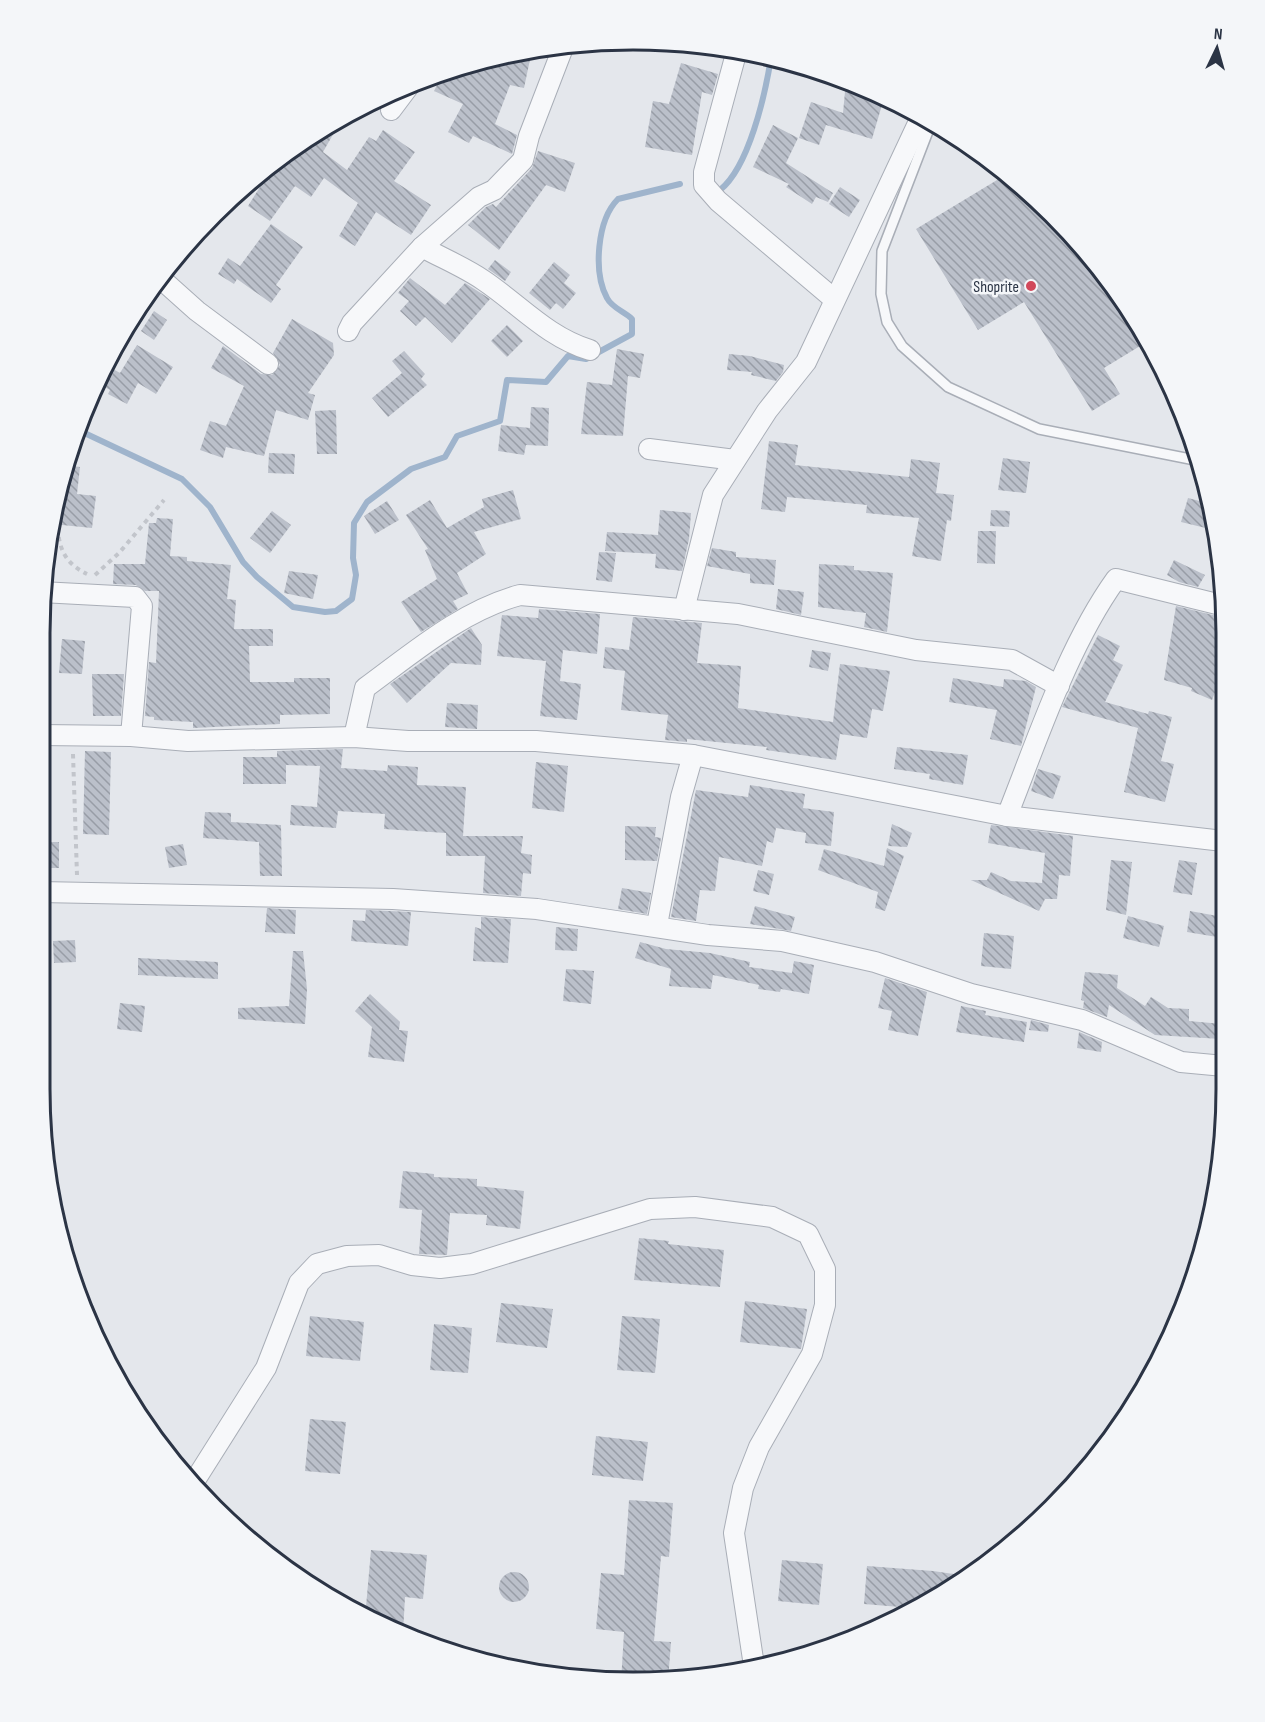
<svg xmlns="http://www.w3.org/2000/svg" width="1265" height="1722" font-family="'Sofia Sans Condensed',sans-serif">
	<defs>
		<pattern id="building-back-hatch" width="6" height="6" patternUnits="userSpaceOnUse" patternTransform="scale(1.5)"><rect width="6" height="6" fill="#bbc0ca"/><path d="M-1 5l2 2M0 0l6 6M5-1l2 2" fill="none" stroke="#989da6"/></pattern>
	</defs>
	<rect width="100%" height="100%" fill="#e4e7ec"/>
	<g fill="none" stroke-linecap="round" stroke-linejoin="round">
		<!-- stream -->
		<g stroke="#9fb4cc" stroke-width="6">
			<path d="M720 190C749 167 765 95 771 58"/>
			<path d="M76 429 182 479 210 507 243 562 257 577 293 607 325 612 336 611 352 599 356 575 353 558 354 523 367 502 411 469 445 457 457 436 500 421 507 380 546 382 568 356 586 359 632 334V319C625 312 612 308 607 298 593 272 597 220 618 199L680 184"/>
		</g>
	</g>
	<!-- building -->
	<g fill="url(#building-back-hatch)">
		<polygon points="532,50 524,88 510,85 495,124 517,135 512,154 473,136 469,143 448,132 463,104 434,91 443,73 479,59"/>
		<polygon points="681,63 718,74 712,95 702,92 692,155 645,147 653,101 669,104"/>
		<polygon points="846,81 884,98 872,139 826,125 819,145 799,138 811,102 843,113"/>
		<polygon points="343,117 323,152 347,170 369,137 376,141 383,130 415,152 394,181 431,205 411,235 376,212 355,246 339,236 358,203 324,178 311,197 295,186 270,221 248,206 279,157 293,148 299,152 307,140"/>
		<polygon points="773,125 798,138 786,163 833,193 828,202 816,197 812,204 786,187 789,184 753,167"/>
		<polygon points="538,151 575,163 565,192 546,185 499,250 468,225 486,207 493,204 496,207 532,168"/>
		<polygon points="1007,174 1024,186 1103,271 1145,343 1104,368 1120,394 1092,411 1024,302 978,330 916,229"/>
		<polygon points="840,187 860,200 849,217 829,204"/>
		<polygon points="271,224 303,247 276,285 281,289 271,303 237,279 234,284 218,274 228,258 240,266"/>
		<polygon points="495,260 511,272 505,281 488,269"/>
		<polygon points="554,262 570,275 564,283 576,293 563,309 556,303 550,310 529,293"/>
		<polygon points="410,278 445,305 465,283 490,299 452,343 425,317 416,326 400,311 409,301 398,293"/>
		<polygon points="154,311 167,320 154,340 141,331"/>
		<polygon points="292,319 333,343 334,355 308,393 315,395 308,420 276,410 264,456 226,447 223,458 200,450 210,421 226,426 244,386 211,368 223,346 261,374 272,375 280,365 273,353"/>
		<polygon points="507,325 523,341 507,357 491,341"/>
		<polygon points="137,345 173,367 156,394 138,383 127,404 108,394 110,390 96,382 106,365 120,373"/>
		<polygon points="617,349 644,354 640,378 628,376 623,436 581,434 587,382 612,385"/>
		<polygon points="404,351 425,374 421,379 427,385 388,417 372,398 402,373 392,361"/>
		<polygon points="729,354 750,356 784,365 783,372 776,381 751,375 752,372 727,370"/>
		<polygon points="531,407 549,408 548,446 526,445 524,455 498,451 501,425 530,428"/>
		<polygon points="336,410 337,454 317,454 315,411"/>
		<polygon points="769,441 798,445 795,465 909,477 911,459 940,463 936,493 954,495 951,521 947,520 941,561 912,556 919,518 866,513 867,505 787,497 785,512 761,509"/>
		<polygon points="269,453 295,454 294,474 268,473"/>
		<polygon points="1003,458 1030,462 1026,493 998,490"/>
		<polygon points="64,465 80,467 77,494 96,496 92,528 52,524"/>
		<polygon points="513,490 521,519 474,532 486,554 457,573 468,594 453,601 458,609 421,632 401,602 437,579 425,550 428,549 406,515 430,500 447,528 484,507 482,499"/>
		<polygon points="1188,498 1207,503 1214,530 1181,522"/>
		<polygon points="387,501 399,520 375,534 364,516"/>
		<polygon points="660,510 691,513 689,539 682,571 655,568 656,554 605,551 607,532 658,535"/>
		<polygon points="991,510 1010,511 1009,527 990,526"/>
		<polygon points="272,511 291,525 270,553 250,538"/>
		<polygon points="157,518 173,519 170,556 187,557 187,561 231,565 227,599 236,600 234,629 273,629 273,646 249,646 250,682 294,682 294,678 330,678 330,714 280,715 280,724 193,728 193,722 154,720 154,717 145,716 149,662 156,663 159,591 145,591 136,585 113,584 114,564 145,564 149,523 156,523"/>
		<polygon points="978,531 996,531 995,564 977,563"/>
		<polygon points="712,548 736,552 736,557 776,560 774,585 750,583 750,574 707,566"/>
		<polygon points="599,552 616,553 612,582 596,580"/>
		<polygon points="1174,560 1205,575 1198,587 1179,582 1167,575"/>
		<polygon points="819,564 854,566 854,570 893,573 887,632 864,627 866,613 818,607"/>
		<polygon points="289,571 318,575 313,599 284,593"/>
		<polygon points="778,589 804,592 801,615 776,609"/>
		<polygon points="1176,606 1221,617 1222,674 1212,700 1191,691 1192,688 1164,680"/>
		<polygon points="539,609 600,614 597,654 563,650 560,681 581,684 577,720 540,716 546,661 497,656 502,615 538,618"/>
		<polygon points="633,617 702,623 697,663 741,666 738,708 833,722 840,664 890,671 883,711 872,709 867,738 840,734 836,760 766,750 767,747 687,739 687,742 665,740 668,715 621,710 625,671 603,668 605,647 629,650"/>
		<polygon points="471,628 482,645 481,665 451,663 407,703 390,684"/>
		<polygon points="1098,635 1120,646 1113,660 1123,665 1105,702 1148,714 1149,711 1172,717 1161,761 1174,764 1165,802 1124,792 1138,728 1062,707"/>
		<polygon points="62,639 85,641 82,674 59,673"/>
		<polygon points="812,650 831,653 828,671 809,667"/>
		<polygon points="92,674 124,674 121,716 93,716"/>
		<polygon points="953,678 1003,687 1004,679 1026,681 1036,687 1021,746 990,739 997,710 949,702"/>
		<polygon points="447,703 478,705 477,729 445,727"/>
		<polygon points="897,747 968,755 963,785 929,779 930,774 894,769"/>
		<polygon points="343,749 341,768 387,771 388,765 418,767 417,785 466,787 463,836 523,836 521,853 532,855 531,874 523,873 521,896 483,893 485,856 446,856 446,833 384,829 385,814 338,811 336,828 290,825 291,805 317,807 320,766 286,765 286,784 243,784 243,757 277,757 277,751"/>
		<polygon points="85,751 111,752 109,835 83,834"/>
		<polygon points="536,762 568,766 564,812 532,808"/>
		<polygon points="1038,769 1061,776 1053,799 1031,791"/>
		<polygon points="750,785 805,794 803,808 834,812 831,846 805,843 806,833 776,828 773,843 767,841 762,866 719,857 715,891 700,890 696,921 671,917 696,790 748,797"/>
		<polygon points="205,812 231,813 231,822 281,825 282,876 260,876 259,842 203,838"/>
		<polygon points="892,824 912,833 907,847 888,846"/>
		<polygon points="991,825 1073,836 1070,876 1059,875 1057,899 1045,899 1039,911 971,880 987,880 991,872 1011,881 1042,883 1045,853 988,843"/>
		<polygon points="625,826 656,827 655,837 661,838 657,861 625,860"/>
		<rect x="40" y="842" width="19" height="26"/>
		<polygon points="183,844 187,865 169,868 165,847"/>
		<polygon points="887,848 904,856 885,911 875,908 878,892 818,870 824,849 884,866"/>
		<polygon points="1111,860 1132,862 1126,915 1106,910"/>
		<polygon points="1179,860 1197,863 1192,895 1173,892"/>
		<polygon points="758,870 774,874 769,895 753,891"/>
		<polygon points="622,888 651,893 647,914 618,909"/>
		<polygon points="755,906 795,917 791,931 750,924"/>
		<polygon points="267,908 296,910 295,934 265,932"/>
		<polygon points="366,910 411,912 408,946 351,941 353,920 365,921"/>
		<polygon points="1190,911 1223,917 1223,938 1187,932"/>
		<polygon points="1128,916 1164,926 1159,947 1123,938"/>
		<polygon points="481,917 511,919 508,963 473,961 475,927 481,929"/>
		<polygon points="556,927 578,929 577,951 555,950"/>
		<polygon points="984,933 1014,936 1011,969 981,966"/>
		<polygon points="75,940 76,962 54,963 53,941"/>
		<polygon points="640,942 666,949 710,953 750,962 749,967 792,973 794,961 814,965 809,994 781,989 780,992 758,989 759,985 713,975 711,989 669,986 671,969 635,958"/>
		<polygon points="293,951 303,951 307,989 305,1024 238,1019 238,1008 289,1006"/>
		<polygon points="138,958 218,962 218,979 138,975"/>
		<polygon points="566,969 594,971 591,1004 563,1001"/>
		<polygon points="1085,972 1118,975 1117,988 1145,1006 1151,997 1168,1008 1189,1009 1189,1021 1222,1024 1221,1039 1155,1035 1109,1005 1107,1017 1083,1008 1084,1001 1081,1000"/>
		<polygon points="885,978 927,992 918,1036 888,1030 892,1011 878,1008"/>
		<polygon points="370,994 400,1022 399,1030 408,1031 404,1062 368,1057 372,1027 355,1011"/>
		<polygon points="120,1003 145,1006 142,1032 117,1029"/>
		<polygon points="961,1006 986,1011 985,1015 1027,1022 1024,1042 956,1032"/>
		<polygon points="1031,1020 1049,1025 1048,1032 1029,1030"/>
		<polygon points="1079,1032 1102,1042 1101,1052 1077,1048"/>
		<polygon points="403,1171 434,1174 434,1177 477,1179 477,1186 524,1191 520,1229 486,1225 487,1215 450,1213 447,1255 419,1254 422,1210 399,1208"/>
		<polygon points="639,1238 669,1241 668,1244 724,1250 720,1287 634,1280"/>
		<polygon points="745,1301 807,1309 801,1349 740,1342"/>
		<polygon points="501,1303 553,1309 547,1348 496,1342"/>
		<polygon points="310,1316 364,1322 360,1361 306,1356"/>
		<polygon points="622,1316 660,1319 655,1373 617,1370"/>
		<polygon points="434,1324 472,1328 468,1373 430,1370"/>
		<polygon points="310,1419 346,1422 340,1474 305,1471"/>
		<polygon points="596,1436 648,1442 643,1481 592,1475"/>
		<polygon points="629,1500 673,1503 669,1557 661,1556 654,1641 671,1642 668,1681 621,1682 624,1632 596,1629 601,1573 624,1575"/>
		<polygon points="371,1550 427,1555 423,1599 405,1597 403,1633 365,1618"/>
		<polygon points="782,1560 823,1564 819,1605 778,1601"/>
		<polygon points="867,1566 933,1571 967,1576 912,1608 864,1604"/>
		<circle cx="514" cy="1587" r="15"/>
	</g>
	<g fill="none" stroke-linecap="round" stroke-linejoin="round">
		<defs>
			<polyline id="service" points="932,121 882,251 881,294 887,322 902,346 948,387 1039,429 1195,460"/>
			<g id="minor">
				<polyline points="737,50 704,172 704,185 718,201 834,299"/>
				<polyline points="391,110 409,86"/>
				<path d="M422 247C442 258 464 267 483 280 519 304 547 337 590 350"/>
				<polyline points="159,277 197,311 268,364"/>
				<polyline points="348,331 352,323 422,247 479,197 494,190 523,160 529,136 564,45"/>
				<polyline points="649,449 735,460"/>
				<polyline points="41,592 135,597 142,606 131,736"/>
				<polyline points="684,610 713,495 767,411 806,362 922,115"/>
				<polyline points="40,735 131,736 188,741 354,737 408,741 536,741 693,755 1007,816 1223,841"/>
				<path d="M354 737 365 688C413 653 461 611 520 595L738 614 916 650 1012 660 1059 686"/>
				<path d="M1007 816C1038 738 1068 646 1116 579L1221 605"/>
				<polyline points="40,892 393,899 537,909 708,935 782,941 875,962 971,994 1082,1020 1181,1062 1224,1066"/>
				<polyline points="657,925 681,797 693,755"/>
				<polyline points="194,1482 266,1368 299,1283 317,1264 347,1256 379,1255 412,1265 440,1268 472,1264 650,1209 695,1207 772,1217 808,1234 825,1269 825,1305 812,1354 759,1447 743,1488 734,1533 754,1666"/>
			</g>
		</defs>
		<!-- service casing -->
		<use href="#service" stroke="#a9aeb7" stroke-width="12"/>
		<!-- minor casing -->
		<use href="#minor" stroke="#a9aeb7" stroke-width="22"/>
		<!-- path -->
		<g stroke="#c2c5cb" stroke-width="4" stroke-dasharray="4.5 4.5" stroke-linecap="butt">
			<path d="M57 492C59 527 51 557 87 574"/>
			<polyline points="95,575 119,553 164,500"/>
			<polyline points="73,754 77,875"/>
		</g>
		<!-- service -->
		<use href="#service" stroke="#f7f8fa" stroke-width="9"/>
		<!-- minor -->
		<use href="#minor" stroke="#f7f8fa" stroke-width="20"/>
	</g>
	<!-- markers -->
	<circle fill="#d1495b" stroke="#f4f6f9" stroke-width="2" cx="1031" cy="286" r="6"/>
	<g text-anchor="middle" stroke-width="5" stroke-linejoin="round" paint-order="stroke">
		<!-- poi labels -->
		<g font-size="16" fill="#2b3445" stroke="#f4f6f9" text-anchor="end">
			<text x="1019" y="292">Shoprite</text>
		</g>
	</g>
	<!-- crop -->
	<path d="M0 0H1265V1722H0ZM633 50H633A583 583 0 0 1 1216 633V1089A583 583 0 0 1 633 1672H633A583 583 0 0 1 50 1089V633A583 583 0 0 1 633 50Z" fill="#f4f6f9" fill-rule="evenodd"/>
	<path fill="none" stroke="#2b3445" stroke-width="3" d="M633 50H633A583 583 0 0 1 1216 633V1089A583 583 0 0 1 633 1672H633A583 583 0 0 1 50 1089V633A583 583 0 0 1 633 50Z"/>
	<!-- north arrow -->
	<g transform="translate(1217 48) rotate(5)" stroke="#f4f6f9" stroke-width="4.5" paint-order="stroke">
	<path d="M0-4.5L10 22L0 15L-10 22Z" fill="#2b3445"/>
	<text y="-9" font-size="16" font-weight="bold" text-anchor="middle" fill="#2b3445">N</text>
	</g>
</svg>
